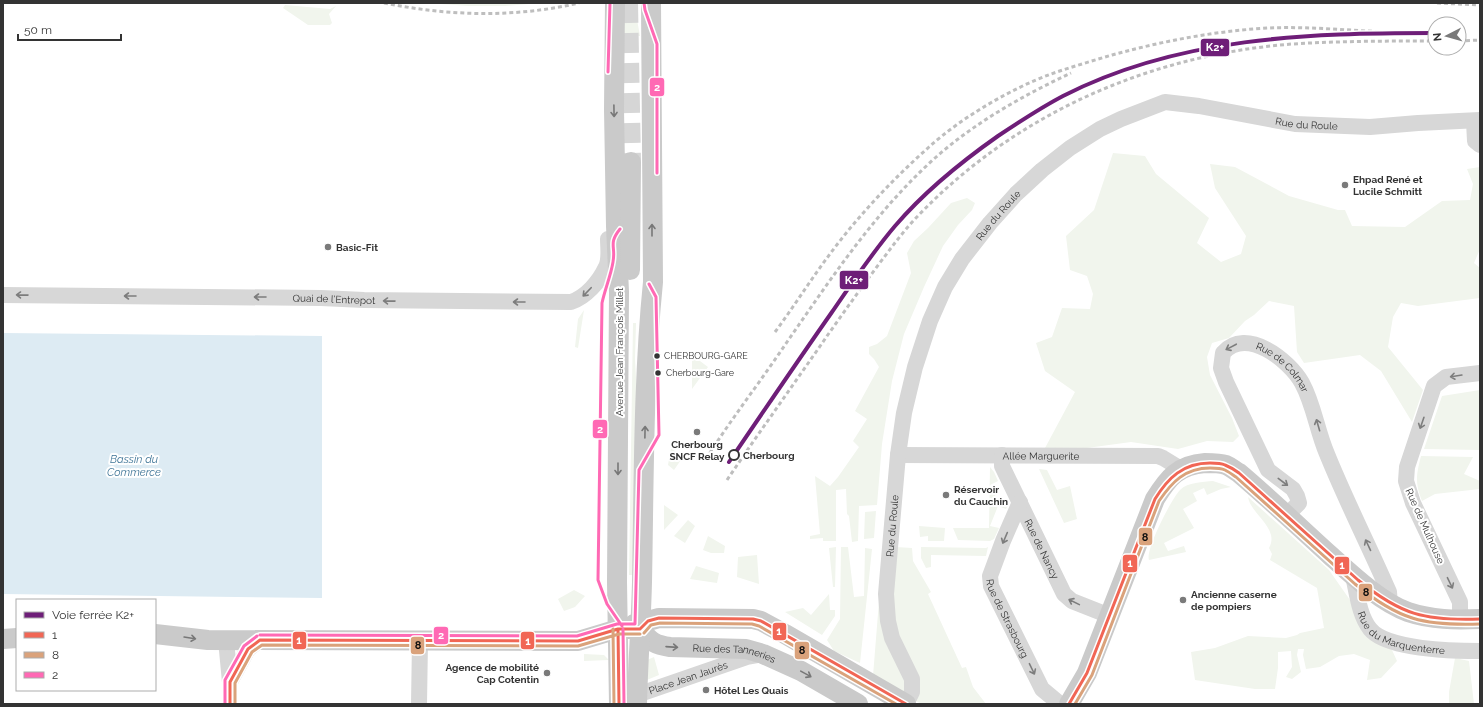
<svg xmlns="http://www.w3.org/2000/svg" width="1483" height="707" font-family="Raleway,sans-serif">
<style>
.green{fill:#f1f5ed}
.water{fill:#ddebf3}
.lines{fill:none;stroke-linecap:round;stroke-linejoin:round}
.major-tunnel{stroke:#d6d6d6;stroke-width:20;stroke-dasharray:20 10;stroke-linecap:butt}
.minor{stroke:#d7d7d7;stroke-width:16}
.major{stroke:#cacaca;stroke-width:20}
.rail{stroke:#bebebe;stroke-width:3;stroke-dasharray:4 3;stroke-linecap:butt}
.bus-1-casing{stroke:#fff;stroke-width:6}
.bus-2-casing{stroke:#fff;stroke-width:6}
.bus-3-casing{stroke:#fff;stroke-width:6}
.bus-1{stroke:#f16655;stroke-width:3}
.bus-2{stroke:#daa27b;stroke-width:3}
.bus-3{stroke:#ff69b4;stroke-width:3}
.rail-1-casing{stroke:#fff;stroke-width:7}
.rail-1{stroke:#6e1e78;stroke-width:4}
.oneway{stroke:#777}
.oneway2{stroke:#7d7d7d}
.poi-dot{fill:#7a7a7a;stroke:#fff;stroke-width:1.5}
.bus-dot{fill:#333;stroke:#fff;stroke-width:1.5}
.stop-dot{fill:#fff;stroke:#333;stroke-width:2}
.labels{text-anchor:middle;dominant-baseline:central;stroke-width:4;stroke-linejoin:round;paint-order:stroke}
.bus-label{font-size:9px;fill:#333;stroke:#fff;text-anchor:start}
.street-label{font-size:10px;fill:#333;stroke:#fff}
.poi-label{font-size:10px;font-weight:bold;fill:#333;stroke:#fff;text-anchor:start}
.stop-label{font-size:10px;font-weight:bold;fill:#333;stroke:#fff;text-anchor:start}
.water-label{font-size:11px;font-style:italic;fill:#3f7597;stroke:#fff}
.line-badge{stroke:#fff;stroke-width:1.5}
.badge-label{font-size:11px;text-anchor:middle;font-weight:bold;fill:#fff}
.pale-badge-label{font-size:11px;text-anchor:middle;font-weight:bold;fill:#111}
</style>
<rect width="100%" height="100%" fill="#fff"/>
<path class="green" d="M426,3H541L505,6H469Z
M622,3H634L640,36H623Z
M285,5L330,9L336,6L329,14L332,23L330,25H308L283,8Z
M1113,153L1145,156L1156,174L1209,218L1197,243L1221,262L1241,254L1246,236L1215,188L1210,164L1235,167L1289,196L1338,210H1345L1352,226L1405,227L1442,201L1470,200L1473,184L1467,169L1480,167V249L1474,263L1480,268V298L1418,306L1401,303L1393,317L1388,347L1423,390L1412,422L1381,371L1360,355L1304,363L1297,352L1294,306L1269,301L1254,315L1245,321L1229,338L1212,343L1207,357L1210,375L1232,418L1239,436L1233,442L1207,441L1178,449L1131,442L1072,450L1045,448L1075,392L1045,371L1036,343L1052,337L1062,308L1090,309L1093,294L1087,276L1070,270L1066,236L1094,210Z
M967,198L975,203L972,210L958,225L943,246L924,287L904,334L892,381L882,444L877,505L859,506L858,541L852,542L849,516L847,514L846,489L836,490V541H823V538L810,539V536L820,534L815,476L830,486L838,477L859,447L853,441L867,419L855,411L879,367L874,359L869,354V347L877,344L887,336L911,273L907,253L914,241L928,228L951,203Z
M584,310L578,348L575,347L578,319Z
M633,323H636L635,359L637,398L635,575H629Z
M692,355L708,367L692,389Z
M1480,390V450L1424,449L1442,396Z
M671,448L683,457L674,470L668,465Z
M1421,456L1473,457L1464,474L1480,481V489L1435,494L1422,501C1415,482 1416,476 1421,456Z
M990,467L994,472L998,481L990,485L999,503L1007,499C1008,503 1008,505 1006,509L998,506L990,526L999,528L994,539L990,541L958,540L953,528H989Z
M1039,469L1047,470L1057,490L1070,486L1077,519L1064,523Z
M1213,481L1231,487L1221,489L1207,495L1204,488L1193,493L1197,501L1183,509L1194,528L1164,543L1168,551L1184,546L1186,552L1149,560C1145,550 1172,498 1180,490C1188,482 1203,482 1213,481Z
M1248,497L1329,570L1357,610L1370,637L1392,650L1397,661L1381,678L1367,680L1370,660L1354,654L1339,656L1320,667L1306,669L1303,655L1304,649H1298L1297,655L1301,672L1292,679L1286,677L1292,667L1291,651L1278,652V668L1275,689H1255L1195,680L1191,652L1215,648L1248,636L1286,638L1297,635L1300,633L1324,628L1317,588L1270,560L1272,554L1269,548C1280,528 1251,515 1248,497Z
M664,505L678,515L664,530Z
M876,511L874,538L864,539L865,512Z
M688,520L695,526L685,543L674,536Z
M919,526L945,528L944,541H928V536L920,537Z
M708,536L725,546L724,553H711L703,550Z
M836,547L835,587H833L829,548Z
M841,547H848L854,597L864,596L865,548L872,549L860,663L834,651L827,640L840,619Z
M896,547L912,548L913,561L931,592L928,594L962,668L966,667L973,687L986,704H922L894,691L873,676L879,601Z
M921,547L986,548L988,547L986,556L931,555V567L926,568L921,558Z
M757,555L759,584L737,577L738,557Z
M696,566L719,573L717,583L690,579Z
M574,590L585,596L575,607L564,611L558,599Z
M829,594L830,610H835V616L822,635L785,612L803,608L811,615Z
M584,654L604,655L609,660L584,661Z
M654,657L659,675L642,682L647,660Z
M1455,658L1469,661L1474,704H1449V692Z"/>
<path class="water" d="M3,333L322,336V598L3,594Z"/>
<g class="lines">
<path class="major-tunnel" d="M628,3L631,162"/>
<g class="minor">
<path d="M1474,121L1475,141L1480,145"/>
<path id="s1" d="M3,295L321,298L364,300L571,302C586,297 599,282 606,267C610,259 608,248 608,239"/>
<path id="s2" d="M898,455L1158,456L1163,458L1181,469"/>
<path id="s3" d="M1002,455V466L1064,594L1072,601L1110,616"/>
<path id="s4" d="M1020,502L1003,541L990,576L991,586L1042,689L1060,704"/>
<path id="s5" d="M1289,519L1293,509L1299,503L1297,496L1293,489L1268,470L1226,382L1221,368L1223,353C1246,326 1289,360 1302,383C1314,405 1317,431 1327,454C1346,501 1369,546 1389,592L1390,604"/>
<path id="s6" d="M1353,576C1357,593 1359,615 1370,629C1387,650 1454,651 1480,651"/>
<path d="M1463,620L1460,610V602L1413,503L1406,481L1407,467L1434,386L1446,377L1480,373"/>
<path d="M226,640L230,682V704"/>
<path d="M230,682L248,649L260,640"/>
<path id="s7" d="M637,695L747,657L763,654"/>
<path d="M419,704L420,641"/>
<path id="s8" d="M906,704L912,692V679L892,638L888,621L886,594L898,455L904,413L915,367L930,321L945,287L962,259L990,223L1016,194L1042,170L1070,148L1100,129L1121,119L1165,102L1199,106L1295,124L1370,127L1418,123L1480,120"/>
</g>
<g class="major">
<path d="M615,3L614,109L616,226L619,292L617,582L619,704"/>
<path d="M630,270L631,162"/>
<path id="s9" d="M634,624C649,637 648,644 670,647L746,649L763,654L801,671L858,704"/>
<path d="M640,629L648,621L659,618L753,619L761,621L785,634L906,704"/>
<path d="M155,634L208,640L578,641L618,629H630"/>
<path d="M3,639L17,638"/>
<path d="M637,704C638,663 641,623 642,582C644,482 643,381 653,282L651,3"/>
<path d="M1069,704L1087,673L1155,499C1168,478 1178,465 1205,463C1212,463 1220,463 1226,465C1231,467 1235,471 1239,473C1271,500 1301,529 1332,557C1353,576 1382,603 1408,612C1432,620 1455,620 1480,619"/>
</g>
<path class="rail" d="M384,3C449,16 514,18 579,3
M1437,3L1480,5
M1459,41L1480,40
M775,332C793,308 809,282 827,258C856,218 892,180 929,147C961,118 1010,89 1051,74C1071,67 1092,61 1112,55C1163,41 1215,31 1268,28C1315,26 1363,32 1411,33
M706,459C731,419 761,381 787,342C832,277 876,211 935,158C974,123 1024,95 1071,73
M727,480C760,431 794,384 827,336C844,312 861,288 879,264C891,248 902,233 915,219C1014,114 1149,55 1292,44C1340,41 1387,41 1435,41"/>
<defs>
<path id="bus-1" d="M618,629L619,704
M640,629L648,621L659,618L753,619L761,621L906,704
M230,704V682L248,649L260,640L578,641L618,629H640
M1069,704L1087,673L1155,499C1168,478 1183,463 1210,463C1215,463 1221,463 1225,465C1230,467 1235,470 1239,473L1358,580C1401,615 1425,621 1480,619"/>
<path id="bus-2" d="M613,629L614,704
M644,633L651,625L660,623L752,624L759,626L896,704
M235,704V683L252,652L262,645L578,646L619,634H640
M1075,704L1092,675L1159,501C1172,482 1185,468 1210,468C1215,468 1221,468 1225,470C1229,472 1233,475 1236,477L1355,584C1399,620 1424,626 1480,624"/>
<path id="bus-3" d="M644,3L645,10L657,44V173
M608,72L610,3
M620,229C608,244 616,246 613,262C611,275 605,289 602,303L598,580L607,604L622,626
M623,629L624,704
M260,635L577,636L617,624H635L639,470L659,435L656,297L649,284
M225,704V680L244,646L257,636"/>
</defs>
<use href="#bus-1" class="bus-1-casing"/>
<use href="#bus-2" class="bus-2-casing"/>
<use href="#bus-3" class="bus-3-casing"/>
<use href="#bus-1" class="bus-1"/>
<use href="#bus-2" class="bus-2"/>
<use href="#bus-3" class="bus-3"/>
<defs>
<path id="rail-1" d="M729,462C763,412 797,362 832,312C852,283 872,253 895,226C925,191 961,162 998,136C1019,122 1040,108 1063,96C1178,37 1308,33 1435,33"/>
</defs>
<use href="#rail-1" class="rail-1-casing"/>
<use href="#rail-1" class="rail-1"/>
</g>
<defs><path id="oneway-shaft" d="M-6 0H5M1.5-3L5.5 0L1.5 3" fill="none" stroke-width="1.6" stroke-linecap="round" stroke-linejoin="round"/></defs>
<g class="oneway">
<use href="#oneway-shaft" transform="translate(614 111) rotate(89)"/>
<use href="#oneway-shaft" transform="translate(652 230) rotate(-90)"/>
<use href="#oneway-shaft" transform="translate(645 432) rotate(-89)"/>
<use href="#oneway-shaft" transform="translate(618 469) rotate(90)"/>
<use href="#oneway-shaft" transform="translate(190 638) rotate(9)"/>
<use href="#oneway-shaft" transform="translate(672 647) rotate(4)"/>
<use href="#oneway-shaft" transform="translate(806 674) rotate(29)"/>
</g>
<g class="oneway2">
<use href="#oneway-shaft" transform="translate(587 292) rotate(134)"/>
<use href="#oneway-shaft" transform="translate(22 295) rotate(-179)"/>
<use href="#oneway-shaft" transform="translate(130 296) rotate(-180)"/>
<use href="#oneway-shaft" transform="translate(260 297) rotate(-180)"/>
<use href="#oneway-shaft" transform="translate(389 301) rotate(-179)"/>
<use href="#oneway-shaft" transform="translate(519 302) rotate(-180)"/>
<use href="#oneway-shaft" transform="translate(1231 347) rotate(152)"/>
<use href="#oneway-shaft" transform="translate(1456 376) rotate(171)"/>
<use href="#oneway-shaft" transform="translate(1422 423) rotate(109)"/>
<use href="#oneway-shaft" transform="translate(1318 425) rotate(-106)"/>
<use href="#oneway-shaft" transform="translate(1283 482) rotate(37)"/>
<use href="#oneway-shaft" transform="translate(1005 538) rotate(113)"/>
<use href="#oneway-shaft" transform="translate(1368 545) rotate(-115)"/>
<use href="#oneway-shaft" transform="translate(1450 583) rotate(64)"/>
<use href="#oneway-shaft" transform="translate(1074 602) rotate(-154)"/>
<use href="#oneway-shaft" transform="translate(1032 669) rotate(64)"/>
</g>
<g class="poi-dot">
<circle cx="1345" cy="185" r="4"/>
<circle cx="328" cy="247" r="4"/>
<circle cx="697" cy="432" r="4"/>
<circle cx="946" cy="495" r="4"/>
<circle cx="1183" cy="600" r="4"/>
<circle cx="547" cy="673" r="4"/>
<circle cx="706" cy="690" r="4"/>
</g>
<g class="bus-dot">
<circle cx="657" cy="356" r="3.5"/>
<circle cx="658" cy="373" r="3.5"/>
</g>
<circle class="stop-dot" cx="734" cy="455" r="5"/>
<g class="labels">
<g class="bus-label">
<text x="664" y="356">CHERBOURG-GARE</text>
<text x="666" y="373">Cherbourg-Gare</text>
</g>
<g class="street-label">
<text stroke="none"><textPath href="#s8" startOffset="869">Rue du Roule</textPath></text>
<text stroke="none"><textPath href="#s8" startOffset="521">Rue du Roule</textPath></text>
<text stroke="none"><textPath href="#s1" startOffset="331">Quai de l'Entrepot</textPath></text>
<text transform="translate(619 352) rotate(-90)">Avenue Jean François Millet</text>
<text stroke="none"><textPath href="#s5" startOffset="265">Rue de Colmar</textPath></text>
<text stroke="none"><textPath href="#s2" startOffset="143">Allée Marguerite</textPath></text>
<text stroke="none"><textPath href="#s8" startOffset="185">Rue du Roule</textPath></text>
<text transform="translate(1425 526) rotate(66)">Rue de Mulhouse</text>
<text stroke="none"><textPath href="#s3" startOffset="103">Rue de Nancy</textPath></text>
<text stroke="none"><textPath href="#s4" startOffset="126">Rue de Strasbourg</textPath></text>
<text stroke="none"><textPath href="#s6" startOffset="86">Rue du Marquenterre</textPath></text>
<text stroke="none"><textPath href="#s9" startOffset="109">Rue des Tanneries</textPath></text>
<text stroke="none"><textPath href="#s7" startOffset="54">Place Jean Jaurès</textPath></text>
</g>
<g class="poi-label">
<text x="1353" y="179">Ehpad René et<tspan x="1353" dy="12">Lucile Schmitt</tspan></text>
<text x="336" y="247">Basic-Fit</text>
<text x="697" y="444" text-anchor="middle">Cherbourg<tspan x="697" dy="12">SNCF Relay</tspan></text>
<text x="954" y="489">Réservoir<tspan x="954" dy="12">du Cauchin</tspan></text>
<text x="1191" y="594">Ancienne caserne<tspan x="1191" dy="12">de pompiers</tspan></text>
<text x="539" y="667" text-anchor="end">Agence de mobilité<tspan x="539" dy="12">Cap Cotentin</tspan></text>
<text x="714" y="690">Hôtel Les Quais</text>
</g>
<g class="stop-label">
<text x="743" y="455">Cherbourg</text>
</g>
<g class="water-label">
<text x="134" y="459">Bassin du<tspan x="134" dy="13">Commerce</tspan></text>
</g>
</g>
<g class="line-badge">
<rect x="1200" y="38" width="30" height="19" rx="4" fill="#6e1e78"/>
<rect x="649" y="77" width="16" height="20" rx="4" fill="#ff69b4"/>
<rect x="839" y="270" width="30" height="20" rx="4" fill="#6e1e78"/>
<rect x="592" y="419" width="16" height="20" rx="4" fill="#ff69b4"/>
<rect x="1138" y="527" width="15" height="19" rx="4" fill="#daa27b"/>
<rect x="1122" y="554" width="16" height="19" rx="4" fill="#f16655"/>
<rect x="1334" y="556" width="16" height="19" rx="4" fill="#f16655"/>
<rect x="1358" y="583" width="15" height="19" rx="4" fill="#daa27b"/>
<rect x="772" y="622" width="15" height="19" rx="4" fill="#f16655"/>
<rect x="433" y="626" width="16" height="19" rx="4" fill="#ff69b4"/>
<rect x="292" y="631" width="15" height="19" rx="4" fill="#f16655"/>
<rect x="520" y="631" width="15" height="19" rx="4" fill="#f16655"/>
<rect x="410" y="636" width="15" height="19" rx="4" fill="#daa27b"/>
<rect x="794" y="641" width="16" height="19" rx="4" fill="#daa27b"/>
</g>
<g class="badge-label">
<text x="1215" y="51">K2+</text>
<text x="657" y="91">2</text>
<text x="854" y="284">K2+</text>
<text x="600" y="433">2</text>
<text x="1130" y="567">1</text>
<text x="1342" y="569">1</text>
<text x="779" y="635">1</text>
<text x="441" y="639">2</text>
<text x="299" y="644">1</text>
<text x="528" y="645">1</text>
</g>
<g class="pale-badge-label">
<text x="1145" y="541">8</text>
<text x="1366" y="596">8</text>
<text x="418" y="649">8</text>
<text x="802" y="654">8</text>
</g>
<rect width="1483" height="707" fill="none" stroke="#333333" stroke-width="8"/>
<rect x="16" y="599" width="140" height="92" fill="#ffffff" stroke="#adadad"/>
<rect x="24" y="612" width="20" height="6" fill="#6e1e78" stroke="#adadad"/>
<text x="52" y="619" font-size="12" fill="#333333">Voie ferrée K2+</text>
<rect x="24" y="632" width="20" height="6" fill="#f16655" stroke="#adadad"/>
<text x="52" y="639" font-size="12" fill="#333333">1</text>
<rect x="24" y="652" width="20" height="6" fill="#daa27b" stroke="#adadad"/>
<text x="52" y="659" font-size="12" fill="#333333">8</text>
<rect x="24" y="672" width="20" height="6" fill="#ff69b4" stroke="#adadad"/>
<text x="52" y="679" font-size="12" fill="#333333">2</text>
<g transform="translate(1447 36) rotate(264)"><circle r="19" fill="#ffffff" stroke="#adadad"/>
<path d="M0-3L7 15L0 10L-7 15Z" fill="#7a7a7a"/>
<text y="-6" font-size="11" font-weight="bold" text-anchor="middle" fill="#333333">N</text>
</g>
<path d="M18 34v6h103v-6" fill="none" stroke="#333333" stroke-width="2"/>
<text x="24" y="34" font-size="12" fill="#333333" stroke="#ffffff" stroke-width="3" paint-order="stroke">50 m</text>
</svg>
